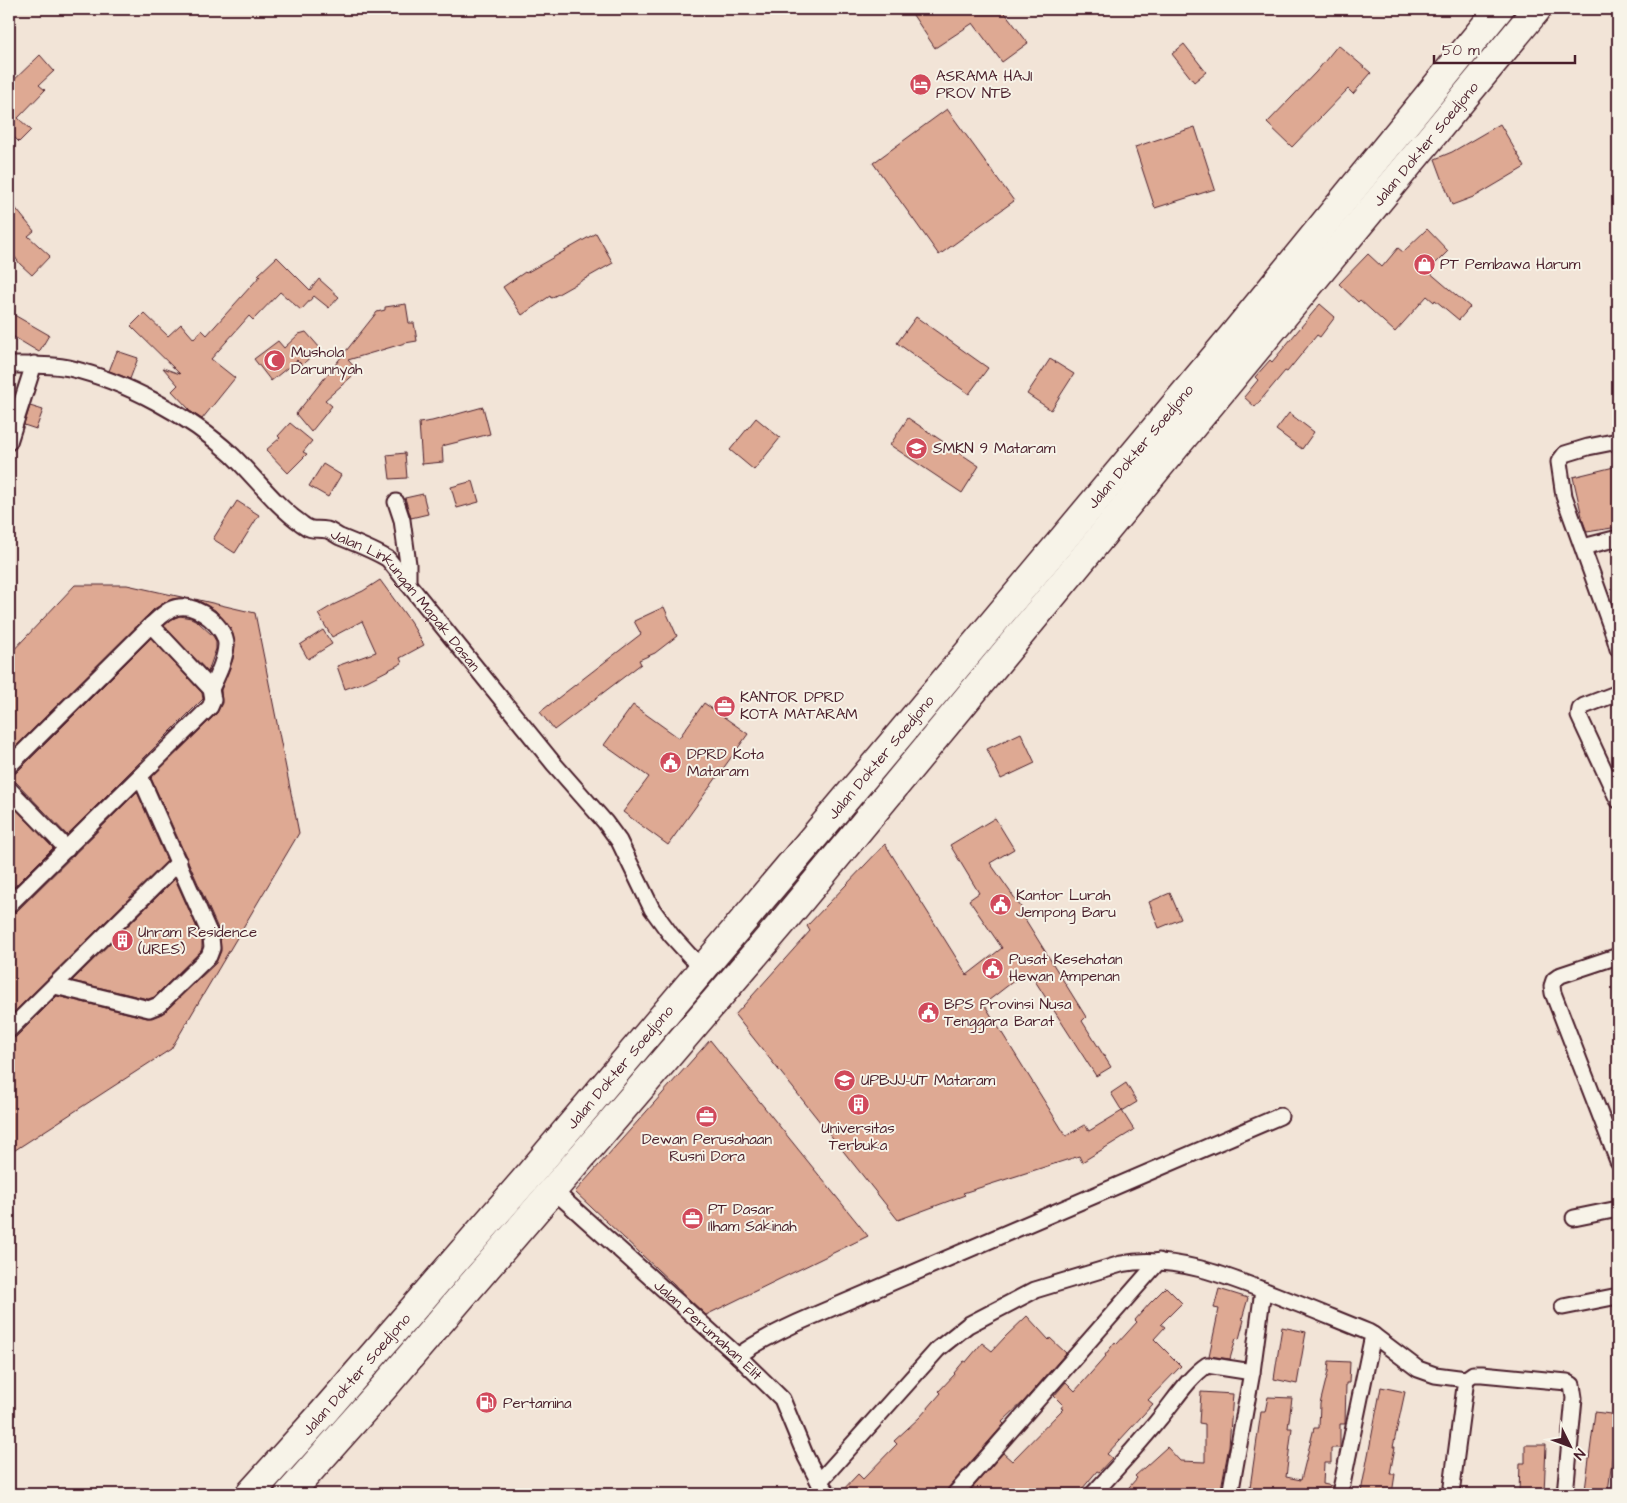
<svg xmlns="http://www.w3.org/2000/svg" width="1627" height="1503" font-family="'Architects Daughter',sans-serif">
<style>
.building{fill:#dea993;stroke:#4a1f2b}
.lines{fill:none;stroke-linecap:round;stroke-linejoin:round}
.street-casing{stroke:#4a1f2b;stroke-width:19}
.highway-casing{stroke:#4a1f2b;stroke-width:31}
.street{stroke:#f7f3e8;stroke-width:15}
.highway{stroke:#f7f3e8;stroke-width:28}
.labels{text-anchor:middle;dominant-baseline:central;stroke-width:4;stroke-linejoin:round;paint-order:stroke}
.poi-label{font-size:15px;fill:#4a1f2b;stroke:#f7f3e8;text-anchor:start}
.street-label{font-size:15px;fill:#4a1f2b;stroke:#f7f3e8}
</style>
<rect width="100%" height="100%" fill="#f2e4d7"/>
<filter id="ink" filterUnits="userSpaceOnUse"><feTurbulence type="fractalNoise" baseFrequency=".02" numOctaves="2"/><feDisplacementMap in="SourceGraphic" scale="10" xChannelSelector="R" yChannelSelector="G"/><feConvolveMatrix kernelMatrix="1 2 1 2 8 2 1 2 1" color-interpolation-filters="sRGB"/></filter>
<g filter="url(#ink)">
<path class="building" d="M909,9H1002L1028,43L1002,62L973,23L935,48Z
M1184,44L1206,72L1194,82L1172,54Z
M1338,45L1371,73L1353,94L1348,89L1292,147L1267,123L1316,72Z
M40,55L54,71L39,85L45,90L18,118L31,130L19,142L9,132V85Z
M947,109L1014,201L939,255L873,163Z
M1500,124L1525,167L1476,196L1452,205L1435,159L1452,152Z
M1195,127L1215,189L1155,208L1135,147Z
M9,200L34,231L28,236L50,256L32,275L20,264L9,249Z
M1427,229L1448,251L1428,271L1470,307L1459,320L1435,300L1434,302L1427,296L1395,332L1360,300L1358,302L1339,284L1368,254L1382,267L1398,248L1403,252Z
M596,233L613,263L551,298L550,296L522,315L503,287L525,272L526,273Z
M277,257L310,290L319,279L339,297L329,308L314,296L301,310L280,292L253,320L249,316L211,359L235,378L202,419L188,410L189,409L172,391L178,385L163,368L180,374L131,326L144,313L168,336L181,324L194,339L202,330L207,335L260,276L258,275Z
M406,304L409,323H414L417,341L405,343L348,360L358,371L325,400L332,406L311,432L296,414L377,312L385,310V307Z
M1320,304L1335,317L1320,337L1317,335L1287,372L1285,371L1255,407L1244,397L1258,380L1255,377L1270,360L1272,362Z
M9,312L49,335L39,352L9,334Z
M916,317L988,368L969,394L897,343Z
M306,332L320,348L302,365L297,360L271,381L254,359L278,341L284,348L299,334Z
M117,351L138,358L130,379L109,371Z
M1050,359L1074,374L1051,410L1027,394Z
M30,406L43,410L36,429L24,425Z
M483,407L490,434L442,446L443,462L422,464L419,423L432,421Z
M1289,413L1314,432L1302,449L1276,430Z
M756,418L780,438L754,470L730,450Z
M908,418L979,466L962,493L890,445Z
M290,423L312,441L303,452L307,454L288,473L266,450L280,438L278,436Z
M405,453L407,478L390,479L387,455Z
M323,464L341,475L328,497L309,486Z
M1618,466V527L1587,532L1583,521L1573,477Z
M473,481L479,502L457,508L451,487Z
M423,494L428,514L411,518L405,498Z
M237,501L259,515L235,553L213,539Z
M380,580L410,621L424,645L400,658L402,663L367,681L345,689L337,666L376,652L362,621L332,637L318,614L333,605L363,591Z
M75,585H127L186,598L172,599L154,609L9,753V655Z
M195,599L255,613L299,833L171,1049L9,1154V1039L16,1037L57,996L147,1018H152L162,1014L216,963L221,951L220,933L151,778L217,713L222,703L221,690L233,659L235,644L233,634L229,626L215,610Z
M664,607L677,636L655,653L639,660L641,664L554,730L540,712L641,634L634,621Z
M180,616L191,618L197,621L213,636L216,641V649L208,672L164,626L172,619Z
M323,630L332,644L308,659L300,645Z
M151,638L202,693L203,699L67,835L16,782L9,780V775L16,773Z
M704,703L748,734L668,845L623,812L649,777L604,745L633,705L679,738Z
M1021,733L1035,763L1001,779L987,749Z
M137,792L167,861L9,1017V914L16,912Z
M9,802L53,848L9,892Z
M995,818L1014,849L990,863L1028,917L1025,919L1086,1017L1082,1021L1111,1067L1096,1076L1028,970L984,1004L1066,1136L1085,1125L1089,1131L1122,1111L1134,1130L1082,1162L1079,1156L963,1193L965,1195L898,1220L735,1015L810,931L807,926L885,844L967,975L1002,948L969,900L979,893L950,845Z
M175,879L202,939V947L201,951L154,997L148,999L72,981Z
M1170,893L1181,919L1159,928L1149,902Z
M710,1040L868,1236L706,1315L575,1192Z
M1126,1083L1137,1102L1122,1111L1111,1093Z
M1166,1287L1182,1303L1161,1324L1165,1327L1154,1339L1181,1366L1148,1400L1153,1404L1107,1454L1112,1458L1099,1472L1097,1471L1078,1494H967L1003,1453L1012,1461L1063,1409L1061,1408L1063,1405L1054,1396L1066,1382L1075,1391L1106,1356L1105,1355L1115,1342L1117,1344L1137,1322L1135,1320L1150,1303Z
M1219,1289L1248,1298L1242,1319L1244,1320L1239,1339L1236,1338L1230,1359L1209,1356L1219,1309L1214,1308Z
M1027,1316L1049,1340L1050,1338L1066,1353L1024,1401L1002,1422L1004,1424L948,1488L946,1494H839L858,1474L863,1479L897,1444L894,1441L920,1417L941,1393L939,1391L955,1374L954,1373L964,1361L966,1362L982,1343L992,1351L1005,1337Z
M1282,1327L1306,1332L1297,1384L1274,1379Z
M1329,1361L1350,1362L1349,1383H1346L1345,1424H1340V1448H1331V1463H1324L1323,1484L1332,1486L1331,1494H1249L1261,1412H1265L1268,1397L1292,1398L1288,1428H1292L1286,1477L1301,1480L1314,1428H1319L1320,1404L1328,1372Z
M1381,1387L1405,1392L1393,1447H1395L1390,1474H1395L1392,1494L1361,1492Z
M1201,1392L1233,1394L1229,1446L1220,1494H1123L1137,1478L1135,1476L1167,1447L1180,1461L1205,1462V1424L1199,1423Z
M1595,1412L1618,1415V1432L1616,1452H1613L1608,1492L1585,1490Z
M1525,1445H1546L1544,1494H1519L1520,1463H1525Z"/>
<g class="lines">
<defs>
<g id="street">
<path id="s1" d="M9,365C29,365 50,364 69,368C125,381 190,416 232,455C255,477 275,505 302,524C312,532 316,528 327,530C331,531 336,535 340,537C357,544 373,550 388,559L554,764L605,822L619,841L652,909L671,935L690,956L704,968"/>
<path d="M1618,441L1588,447L1565,454L1559,462L1564,496L1614,635L1618,633"/>
<path d="M9,442L34,364"/>
<path d="M396,502L402,520L408,564V584"/>
<path d="M1583,547L1618,538"/>
<path d="M151,625C159,618 168,608 179,607C198,604 226,627 226,645C225,661 217,676 211,689"/>
<path d="M1614,635L1618,649"/>
<path d="M1618,693L1584,706L1580,709L1579,716L1618,800"/>
<path d="M9,766L151,625L211,689L213,700L210,707L9,905"/>
<path d="M9,789L67,849"/>
<path d="M1618,956L1561,975L1554,980L1552,986L1553,993L1618,1161"/>
<path d="M55,986L149,1009L159,1005L209,956L212,948L211,937L140,776"/>
<path d="M9,1030L179,862"/>
<path id="s2" d="M553,1190L738,1356L782,1399L806,1457L819,1482L829,1494"/>
<path d="M1574,1218L1618,1209"/>
<path d="M1563,1307L1618,1296"/>
<path d="M1373,1335L1418,1369L1435,1375L1466,1379"/>
<path d="M738,1356C761,1339 787,1327 813,1316L1280,1116"/>
<path d="M819,1482L938,1349L968,1325L1035,1290L1121,1264C1174,1253 1235,1279 1283,1298C1312,1309 1340,1321 1368,1332L1373,1335L1340,1494"/>
<path d="M955,1494L1159,1261"/>
<path d="M1093,1494C1116,1469 1139,1444 1160,1418C1175,1400 1188,1378 1207,1365L1252,1372"/>
<path d="M1229,1494L1231,1489L1252,1372L1263,1290"/>
<path d="M1451,1494L1466,1379L1473,1374H1482L1567,1382L1572,1385L1574,1398L1565,1494"/>
</g>
<g id="highway">
<path id="s3" d="M250,1494L323,1413L530,1174L866,775L1236,332L1499,9"/>
<path id="s4" d="M289,1494L385,1386L781,924L1537,9"/>
</g>
</defs>
<use href="#street" class="street-casing"/>
<use href="#highway" class="highway-casing"/>
<use href="#street" class="street"/>
<use href="#highway" class="highway"/>
</g>
</g>
<defs>
<symbol id="hotel-disc" viewBox="-11 -11 22 22"><circle r="9.5" fill="#d1495b" stroke="#f7f3e8"/><path d="M-6-4.5h1.5V1H6V5H4.5V3h-9V5H-6ZM-4 0a1.8 1.8 0 1 1 3.6 0ZM.5 0V-2.5h3Q6-2.5 6 0Z" fill="#fff"/></symbol>
<symbol id="shop-disc" viewBox="-11 -11 22 22"><circle r="9.5" fill="#d1495b" stroke="#f7f3e8"/><path d="M-5-2.5h2.3a2.7 3.5 0 0 1 5.4 0H5L5.5 6h-11ZM-1.5-2.5h3a1.5 2.3 0 0 0-3 0Z" fill="#fff"/></symbol>
<symbol id="mosque-disc" viewBox="-11 -11 22 22"><circle r="9.5" fill="#d1495b" stroke="#f7f3e8"/><path d="M3.5-4.9A6 6 0 1 0 3.5 4.9A5 5 0 1 1 3.5-4.9Z" fill="#fff"/></symbol>
<symbol id="school-disc" viewBox="-11 -11 22 22"><circle r="9.5" fill="#d1495b" stroke="#f7f3e8"/><path d="M0-5L7-2L0 1L-7-2ZM-4 1L0 2.5L4 1V4Q0 6-4 4Z" fill="#fff"/></symbol>
<symbol id="office-disc" viewBox="-11 -11 22 22"><circle r="9.5" fill="#d1495b" stroke="#f7f3e8"/><path d="M-6-3h4V-5.5h4V-3h4V5H-6ZM-1-4.5V-3h2v-1.5ZM-6 0V1H6V0Z" fill="#fff"/></symbol>
<symbol id="civic-disc" viewBox="-11 -11 22 22"><circle r="9.5" fill="#d1495b" stroke="#f7f3e8"/><path d="M-.6-6.5H3V-4.5H.6V-3L4-1V1h2V6H-6V1h2V-1L-.6-3ZM-1.2 2.5V6h2.4V2.5Z" fill="#fff"/></symbol>
<symbol id="building-disc" viewBox="-11 -11 22 22"><circle r="9.5" fill="#d1495b" stroke="#f7f3e8"/><path d="M-4-6H4V6H1V3H-1V6H-4ZM-2.5-4.3h1.7v1.8h-1.7ZM.8-4.3h1.7v1.8H.8ZM-2.5-1h1.7V.8h-1.7ZM.8-1h1.7V.8H.8Z" fill="#fff"/></symbol>
<symbol id="university-disc" viewBox="-11 -11 22 22"><circle r="9.5" fill="#d1495b" stroke="#f7f3e8"/><path d="M0-5L7-2L0 1L-7-2ZM-4 1L0 2.5L4 1V4Q0 6-4 4Z" fill="#fff"/></symbol>
<symbol id="fuel-disc" viewBox="-11 -11 22 22"><circle r="9.5" fill="#d1495b" stroke="#f7f3e8"/><path d="M-5.5-6h7V0h2V4h1.3V-2.5L3-4.5l.8-.8L6-3V5H2.5V1h-1V6h-7ZM-4.2-4.7v3.2H.2V-4.7Z" fill="#fff"/></symbol>
</defs>
<g fill-rule="evenodd">
<use href="#hotel-disc" x="908" y="72" width="25" height="25"/>
<use href="#shop-disc" x="1412" y="252" width="25" height="25"/>
<use href="#mosque-disc" x="262" y="348" width="25" height="25"/>
<use href="#school-disc" x="904" y="436" width="25" height="25"/>
<use href="#office-disc" x="712" y="694" width="25" height="25"/>
<use href="#civic-disc" x="658" y="750" width="25" height="25"/>
<use href="#civic-disc" x="988" y="892" width="25" height="25"/>
<use href="#building-disc" x="110" y="928" width="25" height="25"/>
<use href="#civic-disc" x="980" y="956" width="25" height="25"/>
<use href="#civic-disc" x="916" y="1000" width="25" height="25"/>
<use href="#university-disc" x="832" y="1068" width="25" height="25"/>
<use href="#building-disc" x="846" y="1092" width="25" height="25"/>
<use href="#office-disc" x="694" y="1104" width="25" height="25"/>
<use href="#office-disc" x="680" y="1206" width="25" height="25"/>
<use href="#fuel-disc" x="474" y="1390" width="25" height="25"/>
</g>
<g class="labels">
<g class="poi-label">
<text x="936" y="76">ASRAMA HAJI<tspan x="936" dy="17">PROV NTB</tspan></text>
<text x="1440" y="264">PT Pembawa Harum</text>
<text x="291" y="352">Mushola<tspan x="291" dy="17">Darunnyah</tspan></text>
<text x="933" y="448">SMKN 9 Mataram</text>
<text x="740" y="697">KANTOR DPRD<tspan x="740" dy="17">KOTA MATARAM</tspan></text>
<text x="687" y="754">DPRD Kota<tspan x="687" dy="17">Mataram</tspan></text>
<text x="1016" y="895">Kantor Lurah<tspan x="1016" dy="17">Jempong Baru</tspan></text>
<text x="138" y="932">Unram Residence<tspan x="138" dy="17">(URES)</tspan></text>
<text x="1009" y="959">Pusat Kesehatan<tspan x="1009" dy="17">Hewan Ampenan</tspan></text>
<text x="944" y="1004">BPS Provinsi Nusa<tspan x="944" dy="17">Tenggara Barat</tspan></text>
<text x="861" y="1080">UPBJJ-UT Mataram</text>
<text x="858" y="1128" text-anchor="middle">Universitas<tspan x="858" dy="17">Terbuka</tspan></text>
<text x="707" y="1139" text-anchor="middle">Dewan Perusahaan<tspan x="707" dy="17">Rusni Dora</tspan></text>
<text x="708" y="1209">PT Dasar<tspan x="708" dy="17">Ilham Sakinah</tspan></text>
<text x="503" y="1403">Pertamina</text>
</g>
<g class="street-label">
<text stroke="none"><textPath href="#s4" startOffset="1765">Jalan Dokter Soedjono</textPath></text>
<text stroke="none"><textPath href="#s3" startOffset="1375">Jalan Dokter Soedjono</textPath></text>
<text stroke="none"><textPath href="#s1" startOffset="479">Jalan Linkungan Mapak Dasan</textPath></text>
<text stroke="none"><textPath href="#s3" startOffset="970">Jalan Dokter Soedjono</textPath></text>
<text stroke="none"><textPath href="#s3" startOffset="565">Jalan Dokter Soedjono</textPath></text>
<text stroke="none"><textPath href="#s2" startOffset="209">Jalan Perumahan Elit</textPath></text>
<text stroke="none"><textPath href="#s3" startOffset="160">Jalan Dokter Soedjono</textPath></text>
</g>
</g>
<rect width="1627" height="1503" fill="none" stroke="#f7f3e8" stroke-width="30"/>
<rect x="15" y="15" width="1597" height="1473" fill="none" stroke="#4a1f2b" stroke-width="2" filter="url(#ink)"/>
<g transform="translate(1570 1446) rotate(132)" stroke="#f7f3e8" stroke-width="4" paint-order="stroke">
<path d="M0-4L9 19L0 12L-9 19Z" fill="#4a1f2b"/>
<text y="-8" font-size="14" font-weight="bold" text-anchor="middle" fill="#4a1f2b">N</text>
</g>
<path d="M1434 55v8h141v-8" fill="none" stroke="#4a1f2b" stroke-width="2.5"/>
<text x="1442" y="55" font-size="15" fill="#4a1f2b" stroke="#f7f3e8" stroke-width="4" paint-order="stroke">50 m</text>
</svg>
